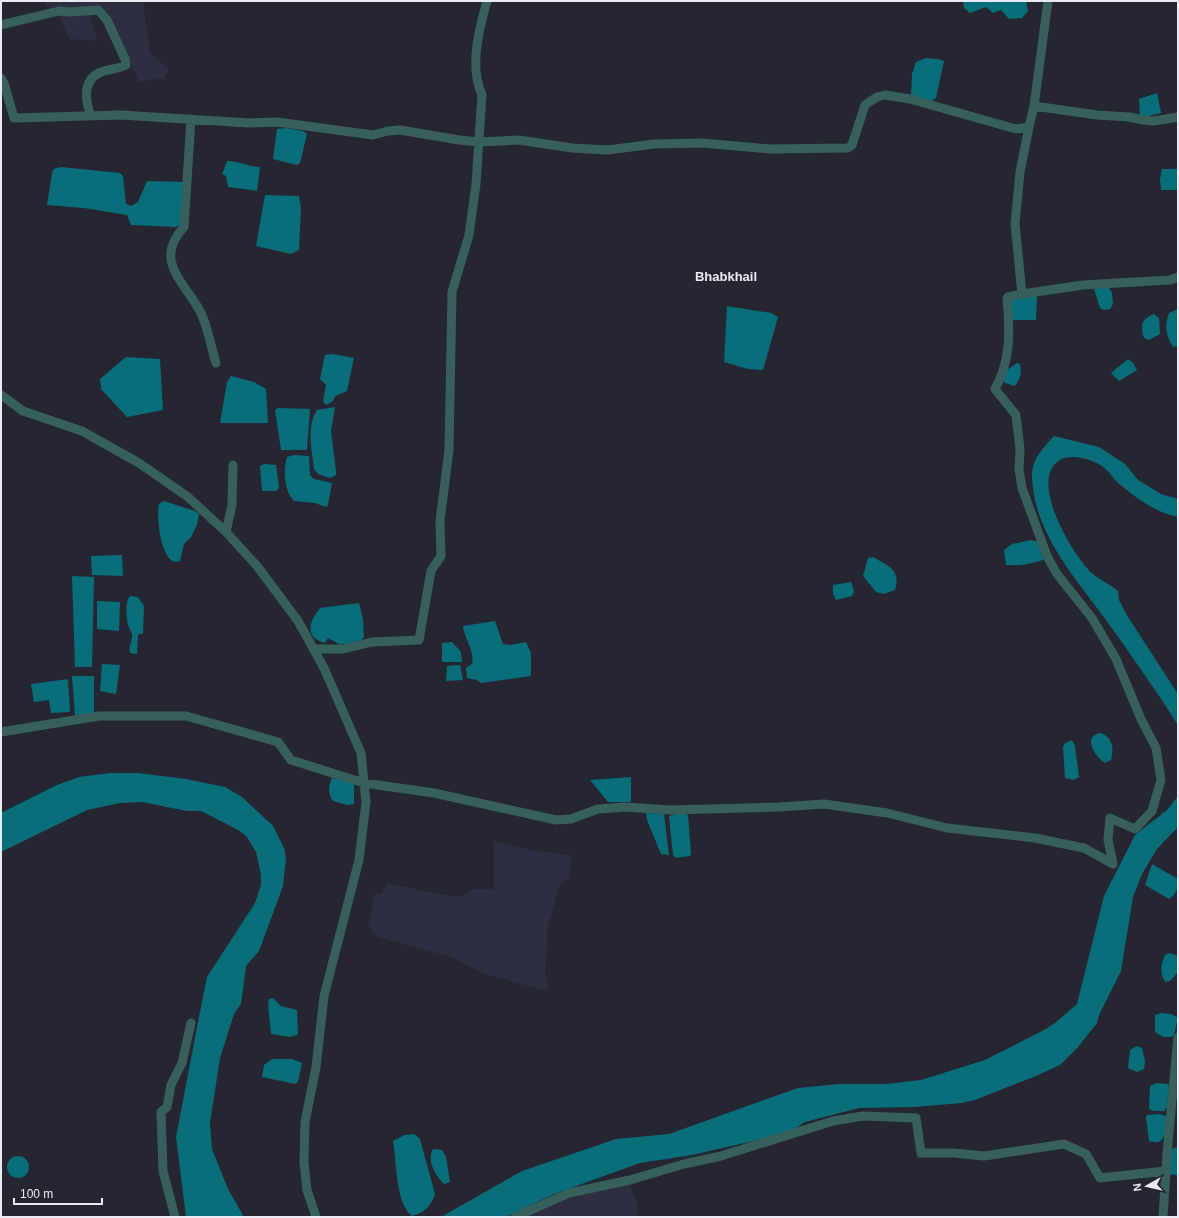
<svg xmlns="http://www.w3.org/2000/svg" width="1179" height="1218" font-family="Helvetica,sans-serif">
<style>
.built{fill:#2d2f40}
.water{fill:#086e79}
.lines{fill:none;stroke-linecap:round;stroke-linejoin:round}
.minor{stroke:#38605b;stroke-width:9}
.labels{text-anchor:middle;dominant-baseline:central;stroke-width:4;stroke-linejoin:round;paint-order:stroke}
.quarter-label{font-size:13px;font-weight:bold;fill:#eaebf2;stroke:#252631}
</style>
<rect width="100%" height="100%" fill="#252631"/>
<path class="built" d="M44,1H143L150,53L169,69L164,78L139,82L115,27L103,11L90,16L98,41L69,39L59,16L46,6Z
M494,841L537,851L571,855L569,878L560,885L548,925L545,975L549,987L544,990L482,973L452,957L377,937L368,925L375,893L381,894L388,884L458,897L467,894L473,889H494Z
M618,1184L630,1185L637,1204L638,1217H519L573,1196Z"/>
<path class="water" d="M963,1H1026L1028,11L1022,18L1009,19L1001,10L993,13L986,7L970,13L964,8Z
M926,58L938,59L944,61L936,98L932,101L911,95L912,74L916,62Z
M1157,93L1161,113L1144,117L1140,116L1139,99Z
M286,128L303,131L307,134L300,163L297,165L273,159L277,129Z
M227,161C240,161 248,167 260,167L257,191L228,187L226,176L222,174Z
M61,167L120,173L123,176L126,204L131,206L138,202L147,181L184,182L181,225L176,227L131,225L127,215L84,208L47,205L52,173L54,169Z
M1162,169H1178V190H1161L1160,179Z
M265,195L299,196L301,208L299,250L291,254L256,246Z
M1107,285L1112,293L1113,304L1110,309L1104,310L1100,308L1094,289Z
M1037,295L1036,320H1011L1009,298Z
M727,306L771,313L778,317L763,370L748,369L724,362Z
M1178,309V346L1173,347C1166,336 1164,326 1169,313Z
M1154,314L1159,318L1160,334L1149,340L1144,338C1140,326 1141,319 1154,314Z
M333,354L354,358L347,391L335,396L333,401L326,405L323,401L326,385L320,379L325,355Z
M126,357L160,359L163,410L127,417L101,389L100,379Z
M1128,359L1133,363L1137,370L1119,381L1111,373Z
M1017,363L1020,364C1022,374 1020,379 1015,386L1005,383L1003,380L1007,370Z
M231,376L254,382L266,389L268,423H220L227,382Z
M335,407L331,431L336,471V475L330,478L318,474L314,469C312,451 306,427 317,410Z
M278,408L310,409L307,450H281L275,410Z
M1054,436L1099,447L1125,464L1138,480L1161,494L1178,499V517C1156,513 1135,497 1118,483C1113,478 1109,471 1103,467C1094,460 1071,453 1060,460C1027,479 1073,557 1093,574C1100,580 1110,584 1118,591L1119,600L1128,617L1178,694V725C1155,689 1131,655 1106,620C1074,576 1033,532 1032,475C1032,459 1044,447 1054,436Z
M294,455L309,456L310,475L314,479L332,483L328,505L326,507L315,503L294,501C284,492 283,469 287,457Z
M264,464L276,465L279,487L277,491H262L260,466Z
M164,501L195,511L199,514L197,525L191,537L184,544L180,561C161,569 156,516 159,504Z
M1031,540L1038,542L1045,554L1043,560C1031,564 1020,566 1006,565L1004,550L1012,544Z
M122,555L123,576L92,575L91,556Z
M873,557C889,566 901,570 895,590L884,594L876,592L863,576L868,558Z
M72,576L94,577L92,667H75Z
M851,582L854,591L852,596L836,600L833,594V585Z
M130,596L138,597L144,606L143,634H139L138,636L137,654L130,653C128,646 132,643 132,637C133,633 129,629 128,625C126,617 125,602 130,596Z
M97,601L120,602L119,631L97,629Z
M359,603L363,619L364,637L361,640L347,644H339L328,638L325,643C304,638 309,621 320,608Z
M495,621L503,644L510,645L526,642L531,653V676L481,683L477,680L467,678L466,668L472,664C475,650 464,639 463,626Z
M452,642L461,652L462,662H442V643Z
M102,664L120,665L116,694L100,691Z
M460,665L463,680L446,681L447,666Z
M72,676H94V714L75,715Z
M68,679L70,712L51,713L49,700L34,702L31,684Z
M1100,733C1113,737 1114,748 1111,760L1105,763C1095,757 1082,736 1100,733Z
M1072,740L1075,746L1079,777L1073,780L1065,778L1063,747L1065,743Z
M110,773H138L186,779L225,787L242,797L273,826L284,848L286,858L283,886L259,951L246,966L241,1004L234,1014L220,1058L210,1123L212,1149L228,1189L244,1217H186L176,1137L198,1022L207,977L255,903L261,885V875L256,852L247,837L240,831L201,811H187L142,802L120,803L87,810L1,852V813L57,785L79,777Z
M631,777V802H608L590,780Z
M332,778L350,782L354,785V804L347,805L333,801C328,795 328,786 332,778Z
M1178,796V827L1157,849L1142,874L1133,897L1121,971L1099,1015L1097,1023L1078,1047L1060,1065L1036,1076L975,1100L961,1103L915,1107L859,1108L805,1122L788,1133L692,1155L640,1163L554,1194L506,1217H441L522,1171L616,1139L669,1134L798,1088L839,1084H886L921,1080L985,1060L1044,1030L1055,1023L1077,1004L1104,896L1135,835L1167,810Z
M646,813L664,814L669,855L661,854L647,820Z
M684,813L688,815L691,853L690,856L676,858L673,855L669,817L671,815Z
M1152,864L1178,879C1178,887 1177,894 1169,899L1145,885Z
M1170,953L1178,956V972L1170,981L1165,982C1160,972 1160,966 1165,955Z
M273,998L281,1006L297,1010L298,1035L289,1037L271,1034L268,1003L269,999Z
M1161,1013L1171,1014L1178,1018L1174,1035L1171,1037H1163L1155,1032V1015Z
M1137,1046L1142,1048L1145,1061L1144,1069L1137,1072L1128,1068L1130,1050Z
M272,1059H292L302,1063L298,1082L295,1084L262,1077L264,1065Z
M1157,1083L1168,1084L1169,1087L1167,1107L1164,1111H1154L1149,1109L1150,1086Z
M1159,1114L1166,1116C1166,1129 1167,1147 1149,1141L1146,1117L1147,1115Z
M414,1134L420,1139L435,1194C431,1206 424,1213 412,1216C395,1203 397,1162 393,1141L404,1135Z
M1178,1147V1175L1167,1174L1170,1149Z
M433,1149L442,1150L446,1157L450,1182L444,1184C436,1176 426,1161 433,1149Z
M7 1167a11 11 0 1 1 22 0a11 11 0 1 1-22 0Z"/>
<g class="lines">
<path class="minor" d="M1,25L59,11L70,12L98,10L107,20L125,59L126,65C118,69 109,69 101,72C82,80 85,100 91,116
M1,78L4,83L14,118L121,115L249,123L277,122L373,135L388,131L400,130L459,140L479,142L519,140L572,148L608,150L654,144L702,143L770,149L848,148L852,145L865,105L877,97L885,95L910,99L1016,129L1029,127L1034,106L1097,115L1129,117L1143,120L1154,121L1178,117
M1034,106L1048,1
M191,119L184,227C152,261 186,283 201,313C208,328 211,347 216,363
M1029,127L1020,172L1015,224L1022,294L1083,285L1170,280L1178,277
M1022,294L1008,297L1007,299C1010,331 1011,360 995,389L1016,415L1020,449L1019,469L1022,488L1047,556L1057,574L1092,618L1116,659L1141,719L1156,748L1161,780L1152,811L1135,829L1110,818L1108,840L1113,864
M1,395L23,411L82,431L139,463L188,497L226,532L257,566L298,621L324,668L361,753L366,802L359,860L324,996L316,1067L305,1122L304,1163L307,1190L316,1217
M226,532L232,505L233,465
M313,649H343L372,642L419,640L431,571L441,556L440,521L449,450L452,292L469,235L476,184L482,95C469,67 479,29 487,1
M1,732L99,716H186L278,742L291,760L364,783L434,793L556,820L571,819L598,809L625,807L670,810L779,807L824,804L887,813L947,828L1035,838L1084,848L1113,864
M175,1217L163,1171L161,1112L167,1107L171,1085L182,1063L191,1023
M515,1217L569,1193L630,1180L684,1164L721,1156L833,1121L863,1116L916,1118L921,1153H954L984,1156L1064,1144L1086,1154L1100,1178L1166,1171
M1163,1217L1167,1154L1178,1037"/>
</g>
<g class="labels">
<g class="quarter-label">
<text x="726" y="276">Bhabkhail</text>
</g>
</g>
<rect width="1179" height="1218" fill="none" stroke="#eaebf2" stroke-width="4"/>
<g transform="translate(1147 1186) rotate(262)" stroke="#252631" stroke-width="3" paint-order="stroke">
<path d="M0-3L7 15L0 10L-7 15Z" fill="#eaebf2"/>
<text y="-6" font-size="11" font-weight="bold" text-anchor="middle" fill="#eaebf2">N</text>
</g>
<path d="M14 1198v6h88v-6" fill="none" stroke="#eaebf2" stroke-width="2"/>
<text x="20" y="1198" font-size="12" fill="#eaebf2" stroke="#252631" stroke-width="3" paint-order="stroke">100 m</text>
</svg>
